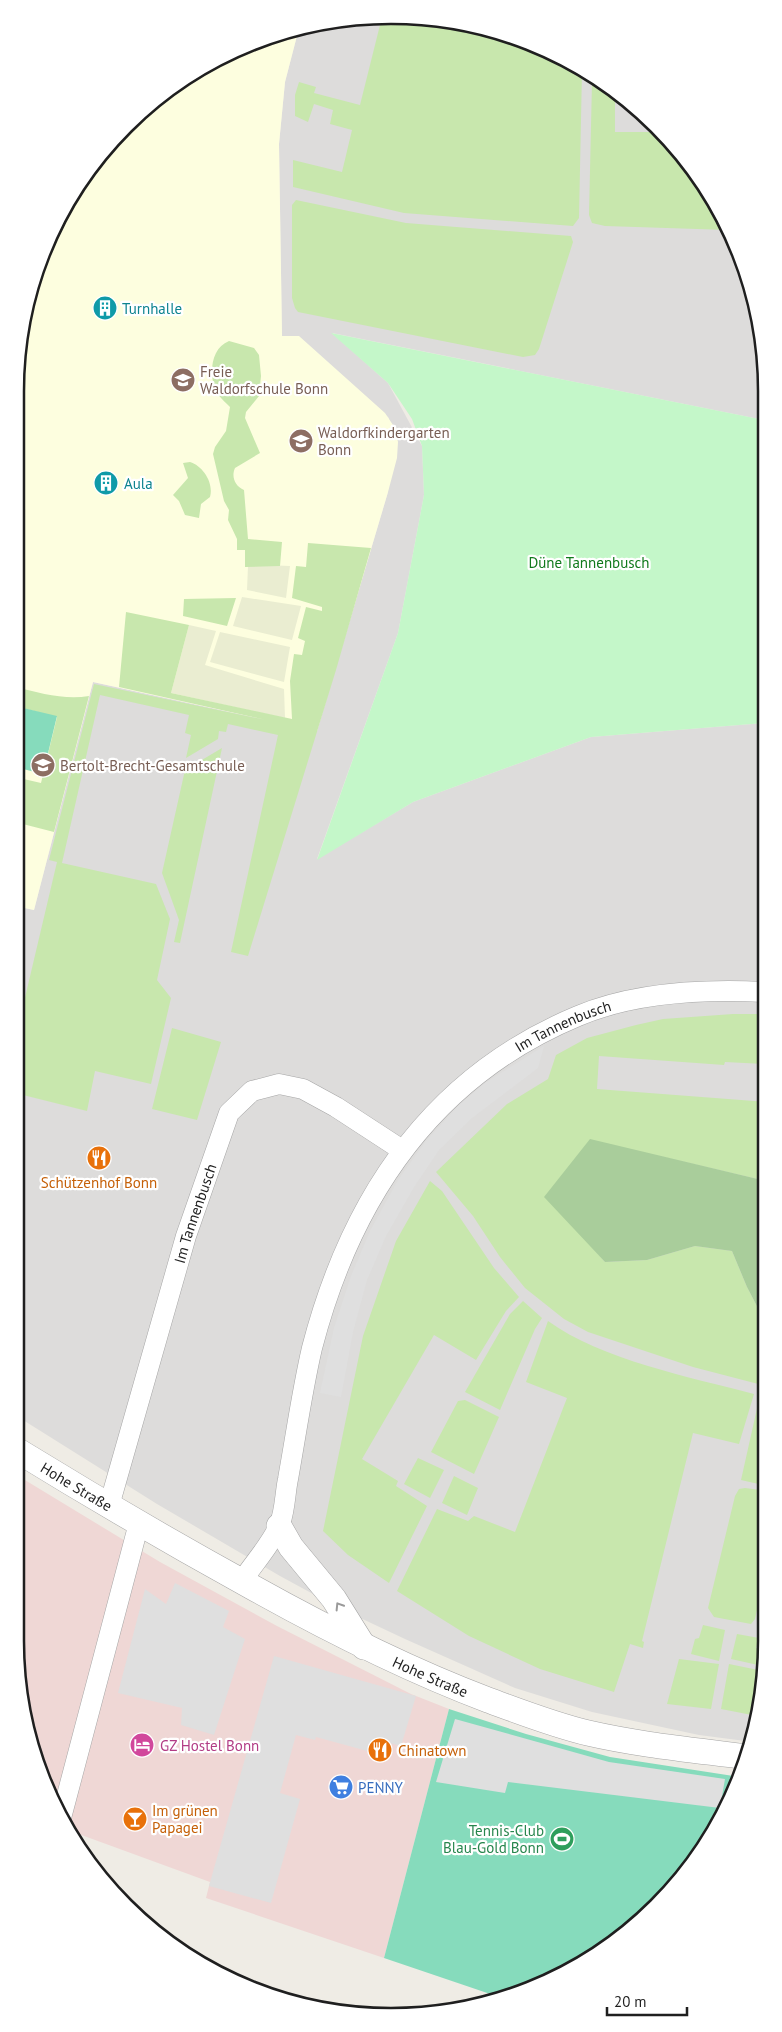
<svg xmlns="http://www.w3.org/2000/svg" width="782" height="2032" font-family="'PT Sans',sans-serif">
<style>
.residential{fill:#dddcdb}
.commercial{fill:#efd7d5}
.education{fill:#fdfedf}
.farmland{fill:#eaedd1}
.grass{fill:#c8e7ad}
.forest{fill:#a9cd9b}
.park{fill:#c4f7c9}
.pitch{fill:#86dbbc}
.parking{fill:#dfdfdf}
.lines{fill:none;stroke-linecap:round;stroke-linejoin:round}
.minor-casing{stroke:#a6a6a6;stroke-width:21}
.tertiary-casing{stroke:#a6a6a6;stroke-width:26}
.minor{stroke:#fff;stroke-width:20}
.tertiary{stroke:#fff;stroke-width:25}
.tram{stroke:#6d6d6d;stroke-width:1}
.oneway{stroke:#9a9a9a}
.labels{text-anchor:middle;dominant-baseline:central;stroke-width:4.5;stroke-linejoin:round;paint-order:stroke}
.culture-label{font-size:15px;fill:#0d838f;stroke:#fff;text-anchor:start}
.education-label{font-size:15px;fill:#785e54;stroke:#fff;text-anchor:start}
.park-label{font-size:15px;fill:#10791b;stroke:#fff}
.street-label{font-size:15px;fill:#1f1f1f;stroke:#fff}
.food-label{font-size:15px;fill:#c56008;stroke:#fff;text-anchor:start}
.hotel-label{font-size:15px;fill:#b23c85;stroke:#fff;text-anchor:start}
.shop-label{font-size:15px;fill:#366cbe;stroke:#fff;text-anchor:start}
.leisure-label{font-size:15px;fill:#27864d;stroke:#fff;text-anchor:end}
.rim{fill:none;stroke:#1f1f1f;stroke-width:2.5}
</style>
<rect width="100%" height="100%" fill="#efece5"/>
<path class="residential" d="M416,16L489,28L600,78L674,143L738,247L764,342V420L332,333L388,383L422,446L424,495L398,633L317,859L413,802L591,737L765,723L767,1641L753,1742L699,1735L592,1712L515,1688L405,1639L337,1607L280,1576L157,1504L15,1415V906L34,910L93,682L317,731L388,492L389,418L299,337L282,336L279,144L285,82L299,28L342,18Z"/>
<path class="commercial" d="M15,1474L160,1562L277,1626L411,1694L449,1709L384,1958L206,1898L210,1882L65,1829L35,1762L15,1641Z"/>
<path class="education" d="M299,28L285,82L279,144L282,336H299L385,413L395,428L398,442L397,458L388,492L317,731L93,682L34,910L15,906V391L28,293L54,224L93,162L143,108L203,65L270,35Z"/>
<path class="farmland" d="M263,565L290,566L286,598L247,590L248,566Z
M242,597L301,606L292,640L233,626Z
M189,625L216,631L205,665L284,689L285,718L171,693Z
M220,632L290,647L284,682L210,662Z"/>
<path class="grass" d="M416,16L489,28L582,70L579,218L573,226L404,213L293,187V160L342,172L352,130L330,124L333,110L314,104L308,122L295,116V95L299,82L316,87L314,93L360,105L382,17Z
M599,78L615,92V132H661L674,143L728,230L605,226L592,223L589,215L592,82Z
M296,200L406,223L571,236L573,242L539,349L535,355L523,357L298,312L295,308L292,298V205Z
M229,341L254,348L259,355L261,376L259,396L246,412L245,418L260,453L235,468C231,477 235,486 244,490L248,539L282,542L280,566L245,567V550H237V539L228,520L229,510L224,501L213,454L215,447L226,431L230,407C225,402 218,396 215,389C209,373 211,348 229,341Z
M190,462C203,466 214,483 210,497L201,504L199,518L185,515L179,501L173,495L188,478L183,463Z
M308,543L371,548L336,670L248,956L231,952L278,735L228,724L226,732L219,731L218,739L186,758L191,735L185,733L189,715L100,695L62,863L156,884L170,919L157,980L171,998L151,1084L95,1071L87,1111L15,1093V1040L57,862L49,860L94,684L266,720L119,687L126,612L189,625L171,693L292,719L290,681L294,654L302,655L305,641L298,638L306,607L322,611V607L292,598L296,566L306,567Z
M236,598L227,626L183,616L184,599Z
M15,687C40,693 64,700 89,696L54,832L15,822V777L41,783L57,717L15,706Z
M222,748L180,943L174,942L179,920L162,873L185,770Z
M733,1014H765L766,1064L725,1062L724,1065L599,1056L597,1089L766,1102V1181L590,1140L583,1237L605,1262L647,1260L695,1246L732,1251L747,1287L760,1312H766V1386L693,1367L588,1332L564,1319L525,1288L500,1257L473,1216L436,1172L507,1104L548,1079L556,1055L587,1038L636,1025L663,1019Z
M172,1028L221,1042L197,1120L152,1109Z
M430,1181L442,1191L494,1268L519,1297L506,1311L476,1360L434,1335L362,1459L398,1481L396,1486L427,1506L389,1583L348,1555L323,1531L363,1336L396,1241Z
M523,1301L542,1318L535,1329L500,1410L465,1392L510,1314Z
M548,1321C602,1360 690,1377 754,1394L739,1444L693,1433L642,1641L644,1642L643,1648L630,1644L614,1692L540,1669L469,1636L397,1591L437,1509L468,1521L474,1516L515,1532L567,1398L526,1382Z
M760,1395L766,1396L767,1486L741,1480Z
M465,1400L499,1417L474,1474L431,1452L458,1401Z
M418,1458L444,1470L430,1498L404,1484Z
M454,1476L478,1488L467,1515L442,1503Z
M745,1488L767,1491V1565L755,1619L751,1624L714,1617L708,1608L735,1496L739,1489Z
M703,1625L725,1630L719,1661L691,1654L695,1639L699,1638Z
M737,1634L759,1638L756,1648L761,1649L758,1665L731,1659Z
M679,1659L719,1664L711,1709L667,1704Z
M729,1664L763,1671L757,1716L721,1709Z"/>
<path class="forest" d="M590,1139L766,1181V1312H760L747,1287L732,1251L695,1246L647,1260L605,1262L544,1197Z"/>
<path class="park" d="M331,333L764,420L765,723L591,737L413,802L317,860L398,633L424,495L422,446L412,419L388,383Z"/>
<path class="pitch" d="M15,706L57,716L43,774L15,767Z
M449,1709L526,1734L610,1757L740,1777L728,1808L689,1870L600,1954L535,1988L502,1998L384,1958Z"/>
<path class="parking" d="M544,1046L538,1068L472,1118L439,1150L414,1187L386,1236L367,1280L353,1332L341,1397L320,1393L334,1328L351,1276L370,1231L398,1180L426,1141L459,1105L485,1083Z
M175,1583L229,1611L223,1627L245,1639L214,1735L181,1725L182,1708L118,1693L145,1589L166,1604Z
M274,1656L416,1696L401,1746L374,1739L371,1752L316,1737L315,1740L296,1735L280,1793L300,1799L271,1903L209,1886Z
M455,1719L609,1762L725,1779L720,1808L508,1782L505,1793L436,1782Z"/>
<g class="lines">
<defs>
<g id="minor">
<path id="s1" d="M109,1506L186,1236L229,1113L252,1091L279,1084L303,1089L336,1107L402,1150"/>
<path id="s2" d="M242,1581C253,1564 270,1546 279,1526C285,1513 285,1493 288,1479C296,1435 302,1391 312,1348C351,1198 431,1077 578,1016C635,992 704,989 765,992"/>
<path d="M61,1818L139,1523"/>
</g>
<g id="tertiary">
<path id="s3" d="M15,1449C93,1497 172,1543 252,1587C329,1630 406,1669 488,1700C521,1712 554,1725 588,1733C640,1745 694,1750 747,1757"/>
<path d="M279,1526L291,1547L334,1599L364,1647"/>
</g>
</defs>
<use href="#minor" class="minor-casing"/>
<use href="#tertiary" class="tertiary-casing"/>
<use href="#minor" class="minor"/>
<use href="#tertiary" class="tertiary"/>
<path class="tram" d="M200,1964L335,2012"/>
</g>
<defs><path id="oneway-chevron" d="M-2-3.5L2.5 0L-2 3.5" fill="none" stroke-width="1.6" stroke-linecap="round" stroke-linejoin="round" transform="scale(1.25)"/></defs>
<use class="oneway" href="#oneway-chevron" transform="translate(339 1606) rotate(-122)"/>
<defs>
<symbol id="building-disc" viewBox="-11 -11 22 22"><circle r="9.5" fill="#0f9aa8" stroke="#fff"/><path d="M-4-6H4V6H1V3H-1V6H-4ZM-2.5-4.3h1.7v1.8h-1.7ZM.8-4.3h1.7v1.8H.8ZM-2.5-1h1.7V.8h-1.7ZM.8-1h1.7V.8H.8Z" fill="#fff"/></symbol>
<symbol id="school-disc" viewBox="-11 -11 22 22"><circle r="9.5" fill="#8d6e63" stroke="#fff"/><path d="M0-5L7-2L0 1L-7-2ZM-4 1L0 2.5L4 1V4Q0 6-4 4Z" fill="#fff"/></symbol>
<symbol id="restaurant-disc" viewBox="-11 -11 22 22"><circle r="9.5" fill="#e8710a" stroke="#fff"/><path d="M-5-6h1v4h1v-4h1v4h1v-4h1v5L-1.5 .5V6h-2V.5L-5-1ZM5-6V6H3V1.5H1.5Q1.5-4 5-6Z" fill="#fff"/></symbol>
<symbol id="hotel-disc" viewBox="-11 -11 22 22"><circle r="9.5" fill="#d1479c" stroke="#fff"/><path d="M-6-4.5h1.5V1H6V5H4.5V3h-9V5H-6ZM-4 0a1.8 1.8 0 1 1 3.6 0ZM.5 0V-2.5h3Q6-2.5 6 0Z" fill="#fff"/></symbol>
<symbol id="supermarket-disc" viewBox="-11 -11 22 22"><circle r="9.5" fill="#3f7fe0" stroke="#fff"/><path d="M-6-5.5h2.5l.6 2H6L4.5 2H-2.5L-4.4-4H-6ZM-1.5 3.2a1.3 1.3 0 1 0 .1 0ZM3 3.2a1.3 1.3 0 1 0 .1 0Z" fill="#fff"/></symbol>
<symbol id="bar-disc" viewBox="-11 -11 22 22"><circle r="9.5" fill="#e8710a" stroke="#fff"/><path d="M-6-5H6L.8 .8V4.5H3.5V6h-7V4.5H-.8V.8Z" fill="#fff"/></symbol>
<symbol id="stadium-disc" viewBox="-11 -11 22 22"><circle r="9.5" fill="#2e9e5b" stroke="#fff"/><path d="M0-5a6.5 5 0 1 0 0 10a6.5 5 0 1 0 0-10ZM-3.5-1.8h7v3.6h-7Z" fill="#fff"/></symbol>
</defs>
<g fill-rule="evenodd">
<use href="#building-disc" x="91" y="294" width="28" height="28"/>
<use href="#school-disc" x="169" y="366" width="28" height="28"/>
<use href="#school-disc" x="287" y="427" width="28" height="28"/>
<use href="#building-disc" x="92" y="469" width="28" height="28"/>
<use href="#school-disc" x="29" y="751" width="28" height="28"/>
<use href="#restaurant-disc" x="85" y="1144" width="28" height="28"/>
<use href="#hotel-disc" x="128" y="1731" width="28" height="28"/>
<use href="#restaurant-disc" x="366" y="1736" width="28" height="28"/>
<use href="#supermarket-disc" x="327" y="1773" width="28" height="28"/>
<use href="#bar-disc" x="121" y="1805" width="28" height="28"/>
<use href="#stadium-disc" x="548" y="1825" width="28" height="28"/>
</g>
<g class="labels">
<g class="culture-label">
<text x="122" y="308">Turnhalle</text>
<text x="124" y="483">Aula</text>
</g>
<g class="education-label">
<text x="200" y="371">Freie<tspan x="200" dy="17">Waldorfschule Bonn</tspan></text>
<text x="318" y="432">Waldorfkindergarten<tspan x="318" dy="17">Bonn</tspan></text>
<text x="60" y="765">Bertolt-Brecht-Gesamtschule</text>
</g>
<g class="park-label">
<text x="589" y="562">Düne Tannenbusch</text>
</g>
<g class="street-label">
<text stroke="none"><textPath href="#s2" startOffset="672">Im Tannenbusch</textPath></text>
<text stroke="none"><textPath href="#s1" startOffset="305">Im Tannenbusch</textPath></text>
<text stroke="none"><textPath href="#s3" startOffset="72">Hohe Straße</textPath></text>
<text stroke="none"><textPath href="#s3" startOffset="474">Hohe Straße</textPath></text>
</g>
<g class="food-label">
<text x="99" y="1182" text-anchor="middle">Schützenhof Bonn</text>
<text x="398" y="1750">Chinatown</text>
<text x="152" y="1810">Im grünen<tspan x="152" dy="17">Papagei</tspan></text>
</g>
<g class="hotel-label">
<text x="160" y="1745">GZ Hostel Bonn</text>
</g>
<g class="shop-label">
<text x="358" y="1787">PENNY</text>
</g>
<g class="leisure-label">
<text x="544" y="1830">Tennis-Club<tspan x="544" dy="17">Blau-Gold Bonn</tspan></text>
</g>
</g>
<path d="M0 0H782V2032H0ZM391 24H391A367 367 0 0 1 758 391V1641A367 367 0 0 1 391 2008H391A367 367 0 0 1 24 1641V391A367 367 0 0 1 391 24Z" fill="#fff" fill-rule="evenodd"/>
<path class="rim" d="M391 24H391A367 367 0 0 1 758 391V1641A367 367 0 0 1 391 2008H391A367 367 0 0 1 24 1641V391A367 367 0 0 1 391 24Z"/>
<path d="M607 2007v8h80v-8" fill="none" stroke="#1f1f1f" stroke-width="2.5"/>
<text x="614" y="2007" font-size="15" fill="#1f1f1f" stroke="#ffffff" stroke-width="4" paint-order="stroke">20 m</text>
</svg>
